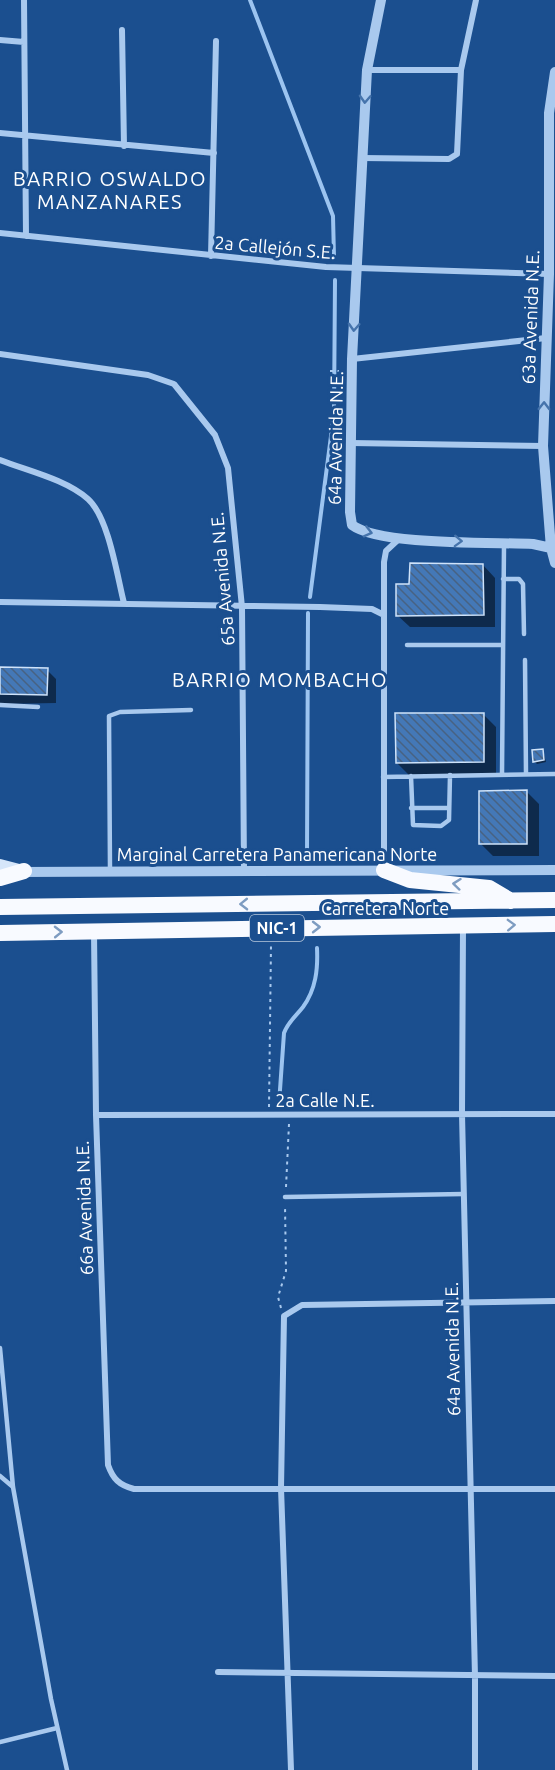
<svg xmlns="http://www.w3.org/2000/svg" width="555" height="1770" font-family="Ubuntu,sans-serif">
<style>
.shadow{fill:#0007}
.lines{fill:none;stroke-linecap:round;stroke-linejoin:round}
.stream{stroke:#9cc4f0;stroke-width:4}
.building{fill:url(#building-back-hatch);stroke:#cfe3fa;stroke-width:1.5}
.path{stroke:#a9c9ee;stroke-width:2;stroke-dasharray:3 4.5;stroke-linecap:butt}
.service{stroke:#a9c9ee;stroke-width:4.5}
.minor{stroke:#a9c9ee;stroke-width:6}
.tertiary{stroke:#a9c9ee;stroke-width:10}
.secondary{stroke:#d6e6fa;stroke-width:12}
.trunk{stroke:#f8faff;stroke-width:16}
.oneway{stroke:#4674ac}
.oneway2{stroke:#7e9cc1}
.labels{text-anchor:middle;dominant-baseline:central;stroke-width:6;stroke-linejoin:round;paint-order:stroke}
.shield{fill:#1b4f8f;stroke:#bbcadd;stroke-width:1.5}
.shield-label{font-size:16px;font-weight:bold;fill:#fff}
.street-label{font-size:18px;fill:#fff;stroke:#1b4f8f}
.neighbourhood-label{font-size:20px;letter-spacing:1.5px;fill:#fff;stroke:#1b4f8f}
</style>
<defs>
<pattern id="building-back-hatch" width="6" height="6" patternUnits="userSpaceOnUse" patternTransform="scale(1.5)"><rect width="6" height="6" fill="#4478b7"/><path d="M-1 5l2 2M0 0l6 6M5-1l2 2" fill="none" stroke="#486282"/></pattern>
</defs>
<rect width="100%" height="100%" fill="#1b4f8f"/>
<path class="shadow" d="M483,565L495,578V627H410L397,615L411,585Z
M0,669L47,670L56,679V703L0,704Z
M483,714L496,727V774L409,775L397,763Z
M543,751L546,762L537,764L534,761Z
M527,792L539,804V856H493L481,844Z"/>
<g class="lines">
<path class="stream" d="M250,0L333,216L334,257
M310,597L334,413L335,280
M307,858L308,613
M279,1104L284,1033C288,1022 296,1016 303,1007C316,989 318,969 317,948"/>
</g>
<path class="building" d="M410,563L483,564L484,615L396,616V584H409Z
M0,667L48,668L47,695L0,694Z
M395,713H484V762L396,763Z
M543,749L544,760L533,762L532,750Z
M527,790V844H479V791Z"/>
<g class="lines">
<path class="path" d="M330,371H339
M269,1107L271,945
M286,1187L289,1124
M281,1308L278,1297L286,1271L285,1205"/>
<path class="service" d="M503,579H519L523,584L524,634
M407,645H503
M525,660L526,774
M0,705L38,707
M502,774L504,545
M411,776L413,825L441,826L449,820L450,775
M383,777L555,774
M411,808H449
M110,870L109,716L120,712L191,710
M285,1197L464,1194
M0,1348L13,1487L51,1699L67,1770
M0,1476L13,1487
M0,1742L57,1728"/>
<path class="minor" d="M24,0L26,236
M122,30L124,146
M0,40L24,42
M367,70H461
M0,133L214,153
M362,158L449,159L457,154L461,70L476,0
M0,233L326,267L549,274
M211,256L216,41
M0,354L148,375L174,384L215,435L228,468L242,607L244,870
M352,359L546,338
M351,443L543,446
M0,460C28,471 65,479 88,499C109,518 117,576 124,603
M0,602L320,607L372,609L382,614
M384,869V562L386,551L400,538
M463,927L462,1114L475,1677V1770
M94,932L96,1115L108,1465C113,1479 119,1485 134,1489H555
M96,1115L555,1114
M218,1672L555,1676
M291,1770L281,1488L284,1316L302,1305L555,1301"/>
<path class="tertiary" d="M381,0L367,70L352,359L350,512L352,525C380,546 494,542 533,544L551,548
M555,72L549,113V274L543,446L551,548L555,563
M18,872L555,870"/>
<path class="secondary" d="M0,865L23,871"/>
<path class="trunk" d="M384,870L410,880L489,888L511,901
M0,878L24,871
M0,907L555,900
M0,933L555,924"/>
</g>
<defs><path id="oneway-chevron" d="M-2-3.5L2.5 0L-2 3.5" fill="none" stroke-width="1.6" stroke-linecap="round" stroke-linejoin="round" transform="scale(1.5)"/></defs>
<g class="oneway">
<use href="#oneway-chevron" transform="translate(365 99) rotate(93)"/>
<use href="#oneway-chevron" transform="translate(354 327) rotate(93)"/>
<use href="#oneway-chevron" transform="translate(544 406) rotate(-89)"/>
<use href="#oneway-chevron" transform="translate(368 532) rotate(14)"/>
<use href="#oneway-chevron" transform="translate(458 541) rotate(2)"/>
</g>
<g class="oneway2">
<use href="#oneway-chevron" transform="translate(457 884) rotate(-174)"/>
<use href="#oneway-chevron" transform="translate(244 904) rotate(179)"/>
<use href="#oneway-chevron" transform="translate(511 925) rotate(-2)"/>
<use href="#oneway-chevron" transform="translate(316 927)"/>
<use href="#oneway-chevron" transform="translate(58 932) rotate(-1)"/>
</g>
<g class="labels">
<rect class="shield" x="250" y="915" width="54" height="26" rx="4.5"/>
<g class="shield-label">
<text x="277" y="928">NIC-1</text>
</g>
<g class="street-label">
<text transform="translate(275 247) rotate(5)">2a Callejón S.E.</text>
<text transform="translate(530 317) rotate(-88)">63a Avenida N.E.</text>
<text transform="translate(335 438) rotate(-89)">64a Avenida N.E.</text>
<text transform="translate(222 579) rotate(-95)">65a Avenida N.E.</text>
<text x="277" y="854">Marginal Carretera Panamericana Norte</text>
<text x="385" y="908">Carretera Norte</text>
<text x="325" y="1100">2a Calle N.E.</text>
<text transform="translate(84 1208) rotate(-92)">66a Avenida N.E.</text>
<text transform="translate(452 1349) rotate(-91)">64a Avenida N.E.</text>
</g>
<g class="neighbourhood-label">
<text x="110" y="178">BARRIO OSWALDO<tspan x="110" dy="23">MANZANARES</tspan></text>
<text x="280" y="679">BARRIO MOMBACHO</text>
</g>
</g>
</svg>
